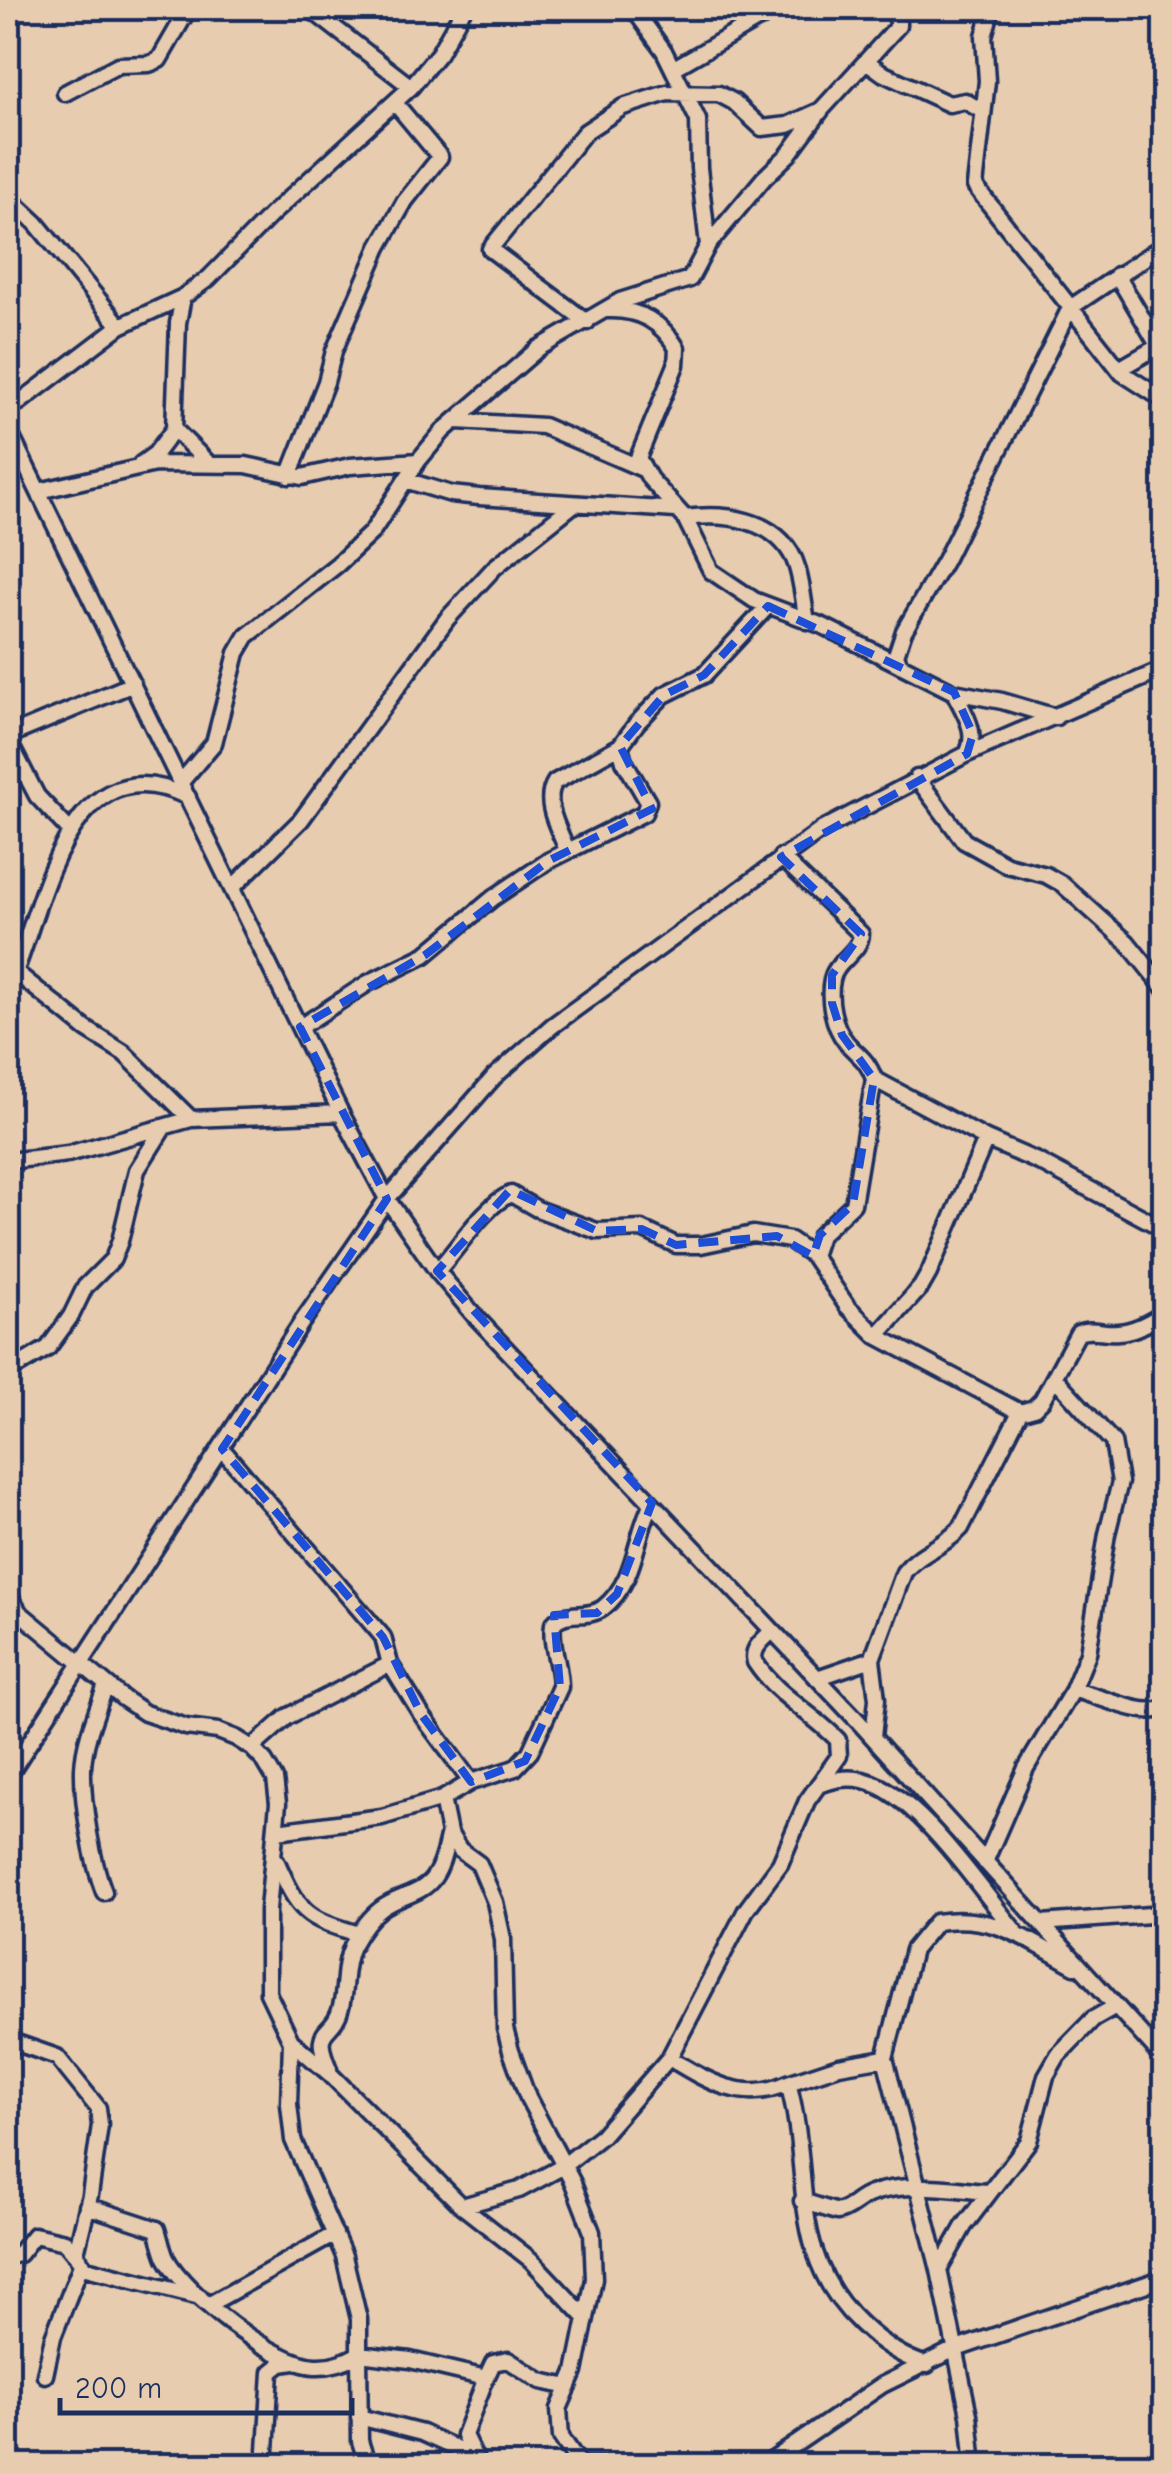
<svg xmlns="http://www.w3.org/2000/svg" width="1172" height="2473" font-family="'Comic Neue',sans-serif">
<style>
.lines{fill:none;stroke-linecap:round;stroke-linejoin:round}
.minor-casing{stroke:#1b2f5e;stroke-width:21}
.minor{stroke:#e8ccaf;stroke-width:14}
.marked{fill:none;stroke:#1d4ed8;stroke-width:8;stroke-dasharray:20 12;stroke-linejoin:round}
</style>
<rect width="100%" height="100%" fill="#e8ccaf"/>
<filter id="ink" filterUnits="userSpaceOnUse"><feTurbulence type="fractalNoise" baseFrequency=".01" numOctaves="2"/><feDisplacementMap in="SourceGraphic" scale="20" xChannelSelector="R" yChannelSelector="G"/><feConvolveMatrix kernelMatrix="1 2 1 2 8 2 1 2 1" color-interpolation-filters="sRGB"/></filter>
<g filter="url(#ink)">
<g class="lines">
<defs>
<path id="minor" d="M309,8L411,87
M633,8L664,51L698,120L699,168L708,245
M992,8L984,36L987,81L975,186L1122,373L1164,400
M866,61L898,26V20L890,8
M674,68L778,8
M65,93L118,65L149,64L159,60L189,8
M8,197L36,223L120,326
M1117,275L1159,347
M183,297L178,323L174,429L209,464
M608,310C639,309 661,321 677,348L676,365L638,458L650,479L685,518L711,571L754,600L823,626L954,692L1002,701L1056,717
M587,322L490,249L585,132L623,107L667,93L719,94L734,102L762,128L788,125L817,112
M1119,369L1164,343
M8,407L20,402L120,326L183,297L209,278L272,214L411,87L439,53L464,8
M457,421L543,426L643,469
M8,429L341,1113L387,1199L437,1271L474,1315L858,1721L1164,2059
M141,464L155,454L174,429
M289,476L326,382L334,351L379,247L405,201L440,157L395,103
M405,480L451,494L479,497L676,510
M39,491L155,464L246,465L302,477L350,466L418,461
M685,518C724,513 775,518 794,559C802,577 803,601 807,621
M900,665L896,655L904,631L945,560L1070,308L1164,245
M954,692C964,713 979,732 967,754
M8,736L133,684
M8,740L37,796L70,831
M917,778L964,841L1007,865L1046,875L1062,884L1127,942L1164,988
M181,782L214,743L237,653L247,636L338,564L372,532L418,461L443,431L539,348L620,301L690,279L708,245L764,178L788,155L822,109L866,61L884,74L949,104L965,101L982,111
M567,850C559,829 542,802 555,782L620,746
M781,857L861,934C860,953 835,961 832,980C828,999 833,1026 846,1042C858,1056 868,1060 874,1079L853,1204L820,1235L813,1256
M232,888L301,820L447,619L495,567L573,505
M8,966L86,1029L124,1053L191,1119
M15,972C45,897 70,741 188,797
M300,1027L368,983L425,955L493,898L548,861L644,813L648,802L624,761L620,746L637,723L664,695L704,675L768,606
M874,1079L986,1139L929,1273L921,1287L877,1336
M986,1139L1039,1162L1164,1229
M8,1161L68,1154L191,1119L341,1113
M437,1271C457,1250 485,1204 511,1194L537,1209L597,1231L642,1229L676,1245H701L753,1234L790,1240L813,1256L847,1306L877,1336L1020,1412
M8,1372L48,1348L71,1316L85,1287L113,1259L120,1241L137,1170L164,1127
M222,1449L383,1637L390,1664L421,1714L471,1782
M8,1593L19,1612L124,1699L145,1713L186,1727L218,1731L236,1738L252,1748L265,1762L275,1779L278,1803L268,1909V1993L291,2041
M817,1678L872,1659
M1073,1690C1099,1695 1142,1718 1164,1708
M873,1737L877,1699L872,1659L904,1572C920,1552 944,1547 961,1528L1020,1412L1034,1408L1042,1400L1078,1333C1091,1327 1104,1334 1118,1332C1135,1331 1151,1322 1164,1313
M252,1748L287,1717L390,1664
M8,1776L302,1322L387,1199L494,1077L552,1026L823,829L967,754L1164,669
M818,1785C833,1780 846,1776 863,1780C917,1793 979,1888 1015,1931
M442,1799L449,1833L460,1850L479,1864L495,1902L503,1939L505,2029L511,2051L528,2098L573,2183L592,2232L594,2279L575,2372L559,2409L561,2437L581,2466
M277,1831L382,1817L442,1799L471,1782L515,1768L530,1752L560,1687C560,1664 550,1646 553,1624C566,1608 587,1620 603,1608C637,1581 634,1538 652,1503
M276,1860C299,1912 304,1918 359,1934
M985,1862L1026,1768L1073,1690L1088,1653L1107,1534L1120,1482L1113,1442L1056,1379
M104,1892C92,1861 82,1803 83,1768C84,1741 97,1711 106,1685
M1041,1923L1164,1914
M8,2040L57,2057L98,2108L100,2125L90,2195L76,2253
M669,2058C707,2081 744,2104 788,2083C813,2171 786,2254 861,2324C879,2341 903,2358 927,2365
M885,2058L939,2270L969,2415L974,2466
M329,2069C310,2024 333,2039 341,2007C346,1987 343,1965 352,1946C359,1933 370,1917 381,1909C397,1896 422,1895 434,1877C443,1864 445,1848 449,1833
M788,2083L839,2066L885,2058L913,1950L936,1922C995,1913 1025,1939 1075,1966
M802,2201L837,2212C850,2210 858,2198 871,2194C907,2181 951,2189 988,2192
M87,2206L157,2229C160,2238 162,2249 166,2258C185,2294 274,2364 315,2366C331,2367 345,2362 359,2354L360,2441L368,2466
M462,2206L531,2260L585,2317
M8,2256L19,2254L34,2235L65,2242L86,2268L200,2297
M939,2270L964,2226L1029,2141L1046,2076L1058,2055L1093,2019L1116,2006
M208,2305L335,2234
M45,2375L53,2337L81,2265
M569,2387L541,2381L508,2360L493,2363L486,2378L410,2360L359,2354V2319L344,2256L293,2140L289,2104L291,2041L331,2075L462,2206L519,2190L562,2167L601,2136L669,2058L746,1910L780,1864L807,1801L839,1756L838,1740C811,1712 776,1695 755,1662C751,1649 762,1641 771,1632
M359,2417L422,2433L475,2457
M476,2460L464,2435L486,2378
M581,2465L882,2466
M265,2466L271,2372L281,2364L294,2362
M764,2466L882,2385L953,2350L1164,2278"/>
</defs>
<use href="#minor" class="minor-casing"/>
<use href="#minor" class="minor"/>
</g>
</g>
<path class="marked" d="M768,606L954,692L973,734L967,754L781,857L861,934L832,975V1003L842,1035L874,1079L853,1204L820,1235L813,1256L777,1236L676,1245L642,1229L597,1231L510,1190L437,1271L652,1503L617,1594L597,1613L554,1615L560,1687L525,1761L471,1782L421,1714L383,1637L222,1449L387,1199L300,1027L425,955L548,861L652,809L620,746L664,695L704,675Z"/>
<rect width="1172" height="2473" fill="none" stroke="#e8ccaf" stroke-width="40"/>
<rect x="20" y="20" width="1132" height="2433" fill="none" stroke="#1b2f5e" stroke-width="4" filter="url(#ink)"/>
<path d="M60 2398v15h292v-15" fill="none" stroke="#1b2f5e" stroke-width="5"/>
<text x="75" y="2398" font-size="30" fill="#1b2f5e" stroke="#e8ccaf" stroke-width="8" paint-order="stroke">200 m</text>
</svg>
